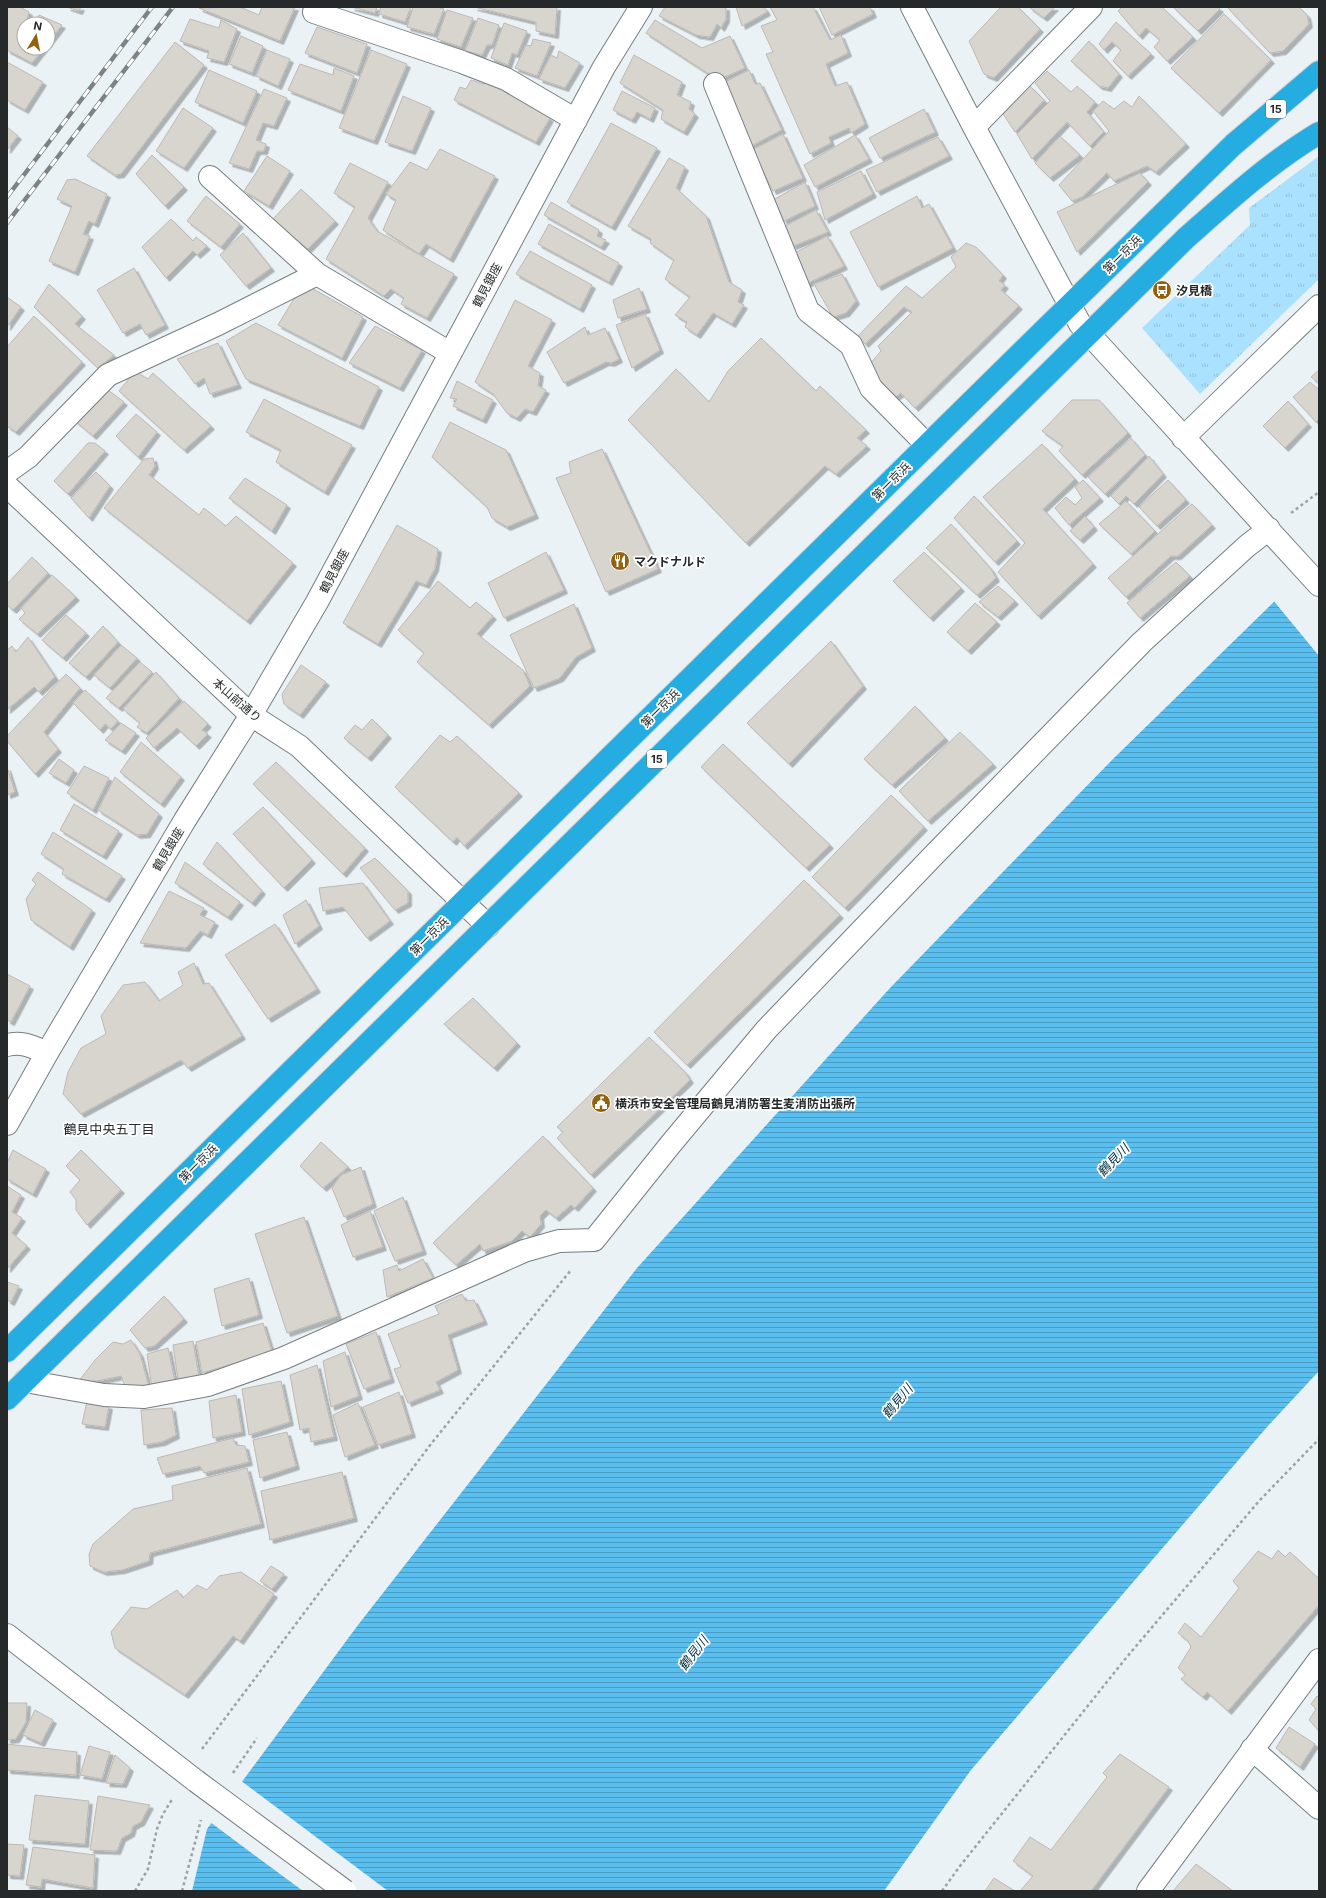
<svg xmlns="http://www.w3.org/2000/svg" width="1326" height="1898" font-family="Inter,'Noto Sans JP',sans-serif">
<style>
.grass{fill:url(#grass-tufts)}
.water{fill:url(#water-rules)}
.pier{fill:#eaf2f6}
.building{fill:#d8d4ce;stroke:#beb9b3;filter:url(#shadow)}
.lines{fill:none;stroke-linecap:round;stroke-linejoin:round}
.minor-casing{stroke:#777e82;stroke-width:24}
.highway-casing{stroke:#cfd0d0;stroke-width:24}
.path{stroke:#9ca2a5;stroke-width:2.5;stroke-dasharray:3 3;stroke-linecap:butt}
.minor{stroke:#fff;stroke-width:22}
.highway{stroke:#25ade2;stroke-width:22}
.rail-casing{stroke:#7d8385;stroke-width:4.5}
.rail{stroke:#fff;stroke-width:3;stroke-dasharray:9;stroke-linecap:butt}
.minor-bridge-casing{stroke:#777e82;stroke-width:24;stroke-linecap:butt}
.minor-bridge{stroke:#fff;stroke-width:22}
.labels{text-anchor:middle;dominant-baseline:central;stroke-width:3.5;stroke-linejoin:round;paint-order:stroke}
.shield{fill:#fff;stroke:#67696a;stroke-width:1}
.shield-label{font-size:11px;font-weight:bold;fill:#26292a}
.street-label{font-size:12px;fill:#26292a;stroke:#fff}
.poi-label{font-size:12px;font-weight:bold;fill:#26292a;stroke:#fff;text-anchor:start}
.neighbourhood-label{font-size:13px;fill:#26292a;stroke:#fff}
.water-label{font-size:13px;font-style:italic;fill:#013043;stroke:#fff}
</style>
<defs>
<pattern id="grass-tufts" width="24" height="20" patternUnits="userSpaceOnUse"><rect width="24" height="20" fill="#a9e1fe"/><path d="M3 7l-1-3M5 7V3M7 7l1-3M15 17l-1-3M17 17v-4M19 17l1-3" fill="none" stroke="#91c1da"/></pattern>
<pattern id="water-rules" width="6" height="5" patternUnits="userSpaceOnUse"><rect width="6" height="5" fill="#5abfee"/><path d="M0 2.5h6" fill="none" stroke="#4a9bc1"/></pattern>
<filter id="shadow"><feDropShadow dx="3.5" dy="3.5" stdDeviation="0" flood-color="#0004"/></filter>
</defs>
<rect width="100%" height="100%" fill="#eaf2f6"/>
<path class="grass" d="M1319,156V279L1200,394L1142,328L1250,225L1249,208Z"/>
<path class="water" d="M1319,558V1371L1267,1427L971,1770L884,1891H192L207,1829L358,1625L637,1268L890,988L1113,759Z"/>
<path class="pier" d="M1319,556V656L1273,600Z
M240,1780L388,1891H303L210,1822Z"/>
<path class="building" d="M7,7H20L29,12L26,24H24V48H44L32,63L7,50Z
M67,7H81L79,11Z
M240,7L259,15L262,7H295L280,41L199,8Z
M351,7H377L375,13Z
M381,7H411L405,22L379,14Z
M413,7H437L444,9L434,34L407,27Z
M474,7H557L555,35L536,31V22Z
M665,7H726V19L721,28L717,24L710,37L696,35L659,16Z
M736,7H764L767,12L742,26Z
M770,7H813L830,40L841,35L848,53L826,64L835,86L847,82L865,124L851,133L849,128L829,137L831,143L810,154L766,54L773,52L761,26L777,20Z
M819,7H870L873,14L832,35Z
M1001,7H1018L1040,29L994,78L984,74L969,41Z
M1029,7H1055L1044,18Z
M1122,7H1162L1193,37L1167,61L1154,47L1160,40L1146,28L1139,36L1118,11Z
M1173,7H1218L1220,9L1198,31Z
M1227,7H1299L1307,15L1309,24L1283,51L1270,53Z
M447,10L473,18L461,47L437,39Z
M1224,14L1271,60L1219,113L1171,68Z
M39,15L62,25L48,43V24H36Z
M478,18L499,25L492,45H487L482,55L465,51Z
M190,19L219,28L221,20L237,29L224,62L207,58L209,51L180,41Z
M655,20L702,48L730,36L745,68L718,80L646,33Z
M1116,22L1151,54L1128,76L1113,61L1121,50L1112,42L1104,50L1099,44Z
M504,23L527,31L517,55L512,53L508,65L491,58Z
M317,27L367,44L357,73L305,53Z
M241,36L263,46L252,73L229,64Z
M533,39L551,43L537,76L515,68L526,45L531,46Z
M1089,41L1119,74L1108,88L1099,86L1071,61Z
M175,42L204,65L121,174L115,175L87,156Z
M267,50L290,59L278,86L256,76Z
M371,50L407,64L374,141L339,128Z
M559,51L580,63L565,88L539,79L551,55L557,58Z
M634,55L682,82L677,95L691,102L689,109L695,114L684,132L661,119L663,110L620,83Z
M7,62L43,82L25,110L7,100Z
M300,64L333,75L334,68L354,76L341,111L288,90Z
M209,70L257,91L243,123L195,102Z
M749,70L755,84L760,83L782,130L749,147L723,83Z
M1047,71L1071,92L1077,86L1095,102L1087,112L1104,132L1090,146L1067,122L1032,159L1017,134L1050,101L1035,83Z
M471,80L484,84L486,81L550,118L536,142L454,100L460,87L466,89Z
M1030,86L1044,100L1015,132L1003,114Z
M264,89L287,98L274,126L263,123L256,140L266,144L264,151H257L249,169L229,163Z
M622,91L655,108L650,119L637,112L632,120L613,110Z
M403,96L431,108L412,151L385,142Z
M1139,96L1186,144L1156,172L1147,166L1114,181L1107,173L1082,197L1072,201L1059,185L1109,131L1093,111L1103,101L1114,109L1124,101L1132,107Z
M183,108L213,128L184,168L156,151Z
M924,109L935,132L880,158L869,138Z
M611,123L657,148L612,227L567,202Z
M7,127L18,136L7,150Z
M783,134L803,178L773,191L752,150Z
M855,135L869,159L815,187L804,165Z
M1060,136L1080,155L1050,178L1035,163Z
M938,137L949,156L877,192L866,170Z
M440,149L495,176L450,259L426,244L419,254L383,230L396,200L386,194L410,162L427,170Z
M152,155L184,187L165,206L136,174Z
M267,156L290,171L269,206L244,191Z
M669,158L685,167L676,188L706,216L729,282L742,290L738,302L744,305L732,324L713,313L697,335L685,327L687,322L675,315L690,297L665,279L674,260L650,243L651,239L628,226Z
M350,163L388,182L368,218L377,231L454,274L427,318L401,304L404,298L391,289L384,296L326,259L355,207L334,193Z
M861,171L873,194L825,220L817,192Z
M1140,173L1148,182L1077,252L1057,212Z
M75,179L107,194L95,224L89,221L83,234L90,236L75,272L49,261L72,206L57,199L67,180Z
M805,182L815,206L784,221L773,200Z
M301,189L335,221L308,249L272,220Z
M206,196L240,224L221,247L187,221Z
M917,196L922,208L929,204L953,248L878,287L850,232Z
M551,202L599,230L597,236L606,240L601,247L544,215Z
M816,210L828,232L793,246L785,226Z
M171,219L193,241L196,237L207,246L197,255L193,251L166,278L142,247Z
M549,224L619,263L609,282L538,244Z
M243,233L271,268L246,286L220,255Z
M827,236L844,266L804,285L793,254Z
M966,243L976,247L1003,275L999,281L1005,285L1001,290L1019,306L915,408L901,393L894,398L877,382L870,364L881,351L878,346L912,312L904,307L865,344L858,336L906,286L922,298L956,267L951,257Z
M530,251L592,285L580,309L516,274Z
M134,268L165,325L146,335L140,324L123,333L97,290Z
M842,274L856,301L846,313L833,317L814,284Z
M49,284L82,316L75,324L114,355L98,368L34,307Z
M308,286L363,317L342,358L278,325L298,292Z
M639,288L647,309L618,318L613,300Z
M7,297L21,307L7,327Z
M515,300L552,320L528,366L540,373L538,386L546,390L533,412L525,409L517,418L507,413L493,394L475,382Z
M645,314L660,350L632,368L616,325Z
M34,316L82,362L16,432L7,426V347Z
M256,323L379,387L360,426L246,379L226,341Z
M375,326L422,350L400,388L349,363Z
M585,327L588,335L605,328L619,359L611,363L606,362L564,383L547,352Z
M761,338L816,391L820,386L866,430L857,438L867,446L836,474L825,466L746,543L628,420L676,369L709,402L728,371Z
M218,343L238,385L210,394L204,378L195,384L177,359Z
M1319,370V383L1311,377Z
M135,371L148,379L153,373L211,426L184,450L119,391Z
M457,381L493,400L483,420L453,406L457,399L450,398Z
M1310,382L1319,390V419L1316,422L1293,397Z
M104,387L124,402L93,436L74,420Z
M264,399L352,445L325,492L276,462L281,450L246,432Z
M1072,400H1099L1128,433L1082,475L1059,451L1063,446L1042,431Z
M1288,401L1308,424L1285,448L1263,426Z
M136,414L157,432L138,457L116,436Z
M450,422L506,450L535,515L507,527L492,518L487,507L432,457Z
M1131,438L1145,455L1105,494L1088,477Z
M88,443H95L105,451L68,494L54,481Z
M1042,444L1075,479L1043,509L1093,564L1038,616L998,572L1025,543L983,497Z
M602,449L658,569L606,592L556,478L571,473L569,462Z
M1149,456L1163,474L1134,504L1126,496L1119,504L1111,496Z
M153,458L155,466L149,475L199,515L204,508L226,526L236,516L293,563L247,621L104,508L144,459Z
M96,472L110,486L89,518L71,498Z
M245,478L287,505L272,531L229,498Z
M1083,480L1100,498L1069,525L1055,508L1066,497L1075,505L1082,498L1075,487Z
M1168,480L1186,500L1157,526L1139,507Z
M974,496L1017,541L995,562L954,518Z
M1126,501L1155,531L1131,554L1099,524Z
M1192,504L1212,525L1178,556H1171L1126,597L1108,578Z
M1085,516L1094,527L1080,540L1070,531Z
M951,524L991,569L996,578L977,595L926,548Z
M397,525L438,549L435,568L426,585L416,581L378,644L343,623Z
M546,552L564,590L504,618L488,583Z
M924,552L961,588L930,618L893,581Z
M32,557L48,573L13,610L7,605V584Z
M1176,562L1190,576L1140,618L1127,603Z
M52,575L76,597L37,634L19,619L25,613L21,608Z
M438,581L470,608L476,602L493,616L477,634L523,670L530,686L489,725L417,662L424,653L398,630Z
M998,586L1015,601L998,617L979,602Z
M975,603L997,622L968,651L947,632Z
M574,604L592,648L576,657L560,678L534,688L510,635Z
M66,615L86,633L63,658L42,640Z
M103,626L118,642L86,677L69,663Z
M28,637L55,677L39,692L34,687L7,710V650L12,646L16,652Z
M831,641L863,686L789,764L747,723Z
M121,645L137,658L110,688L94,675Z
M140,662L152,672L119,708L106,698Z
M301,665L326,682L300,715L284,704L282,694Z
M156,672L179,698L147,733L137,727L140,723L123,709Z
M66,674L80,688L44,732L58,749L35,774L7,741V736Z
M85,690L118,721L111,729L105,724L100,730L73,703Z
M184,701L208,724L202,730L208,734L196,746L177,728L154,748L146,738Z
M915,706L945,738L892,785L864,759Z
M372,719L388,735L368,758L344,738L355,725L362,730Z
M121,723L136,733L122,751L105,740Z
M960,732L993,764L928,821L899,791Z
M440,735L450,742L457,736L519,793L464,846L457,837L453,842L395,787Z
M141,742L181,777L161,804L120,772Z
M723,744L830,845L806,868L701,767Z
M59,759L74,770L66,783L49,773Z
M276,762L365,848L343,874L253,784Z
M84,766L109,778L93,810L67,793Z
M7,767L15,792L7,795Z
M115,777L159,814L147,834L137,835L98,810Z
M891,795L924,827L845,908L812,877Z
M74,804L119,831L103,856L60,830Z
M263,807L312,860L284,888L233,834Z
M53,832L122,876L106,899L62,874L64,869L41,854Z
M217,842L262,891L252,903L203,864Z
M375,858L408,891V903L395,910L360,868Z
M185,862L240,902L228,917L175,883Z
M38,872L92,910L70,947L31,920L26,899L36,884L32,880Z
M804,880L840,915L687,1065L654,1032Z
M363,883L390,921L367,938L343,907L323,911L319,888Z
M169,891L204,908L200,915L215,922L208,935L200,931L186,948L140,943Z
M306,900L319,926L295,944L283,915Z
M275,924L317,989L268,1019L225,955Z
M194,963L203,984L209,983L242,1036L188,1068L181,1060L81,1114L63,1094L68,1072L81,1048L106,1034L101,1016L123,985L145,982L159,1001L183,985L178,972Z
M7,974L30,986L11,1022L7,1020Z
M473,998L517,1043L494,1068L444,1024Z
M649,1037L685,1072L690,1080L591,1175L557,1138L563,1132L557,1127Z
M543,1136L593,1188L575,1208L571,1205L556,1218L546,1210L540,1216L541,1224L530,1237L522,1231L512,1241L483,1251L480,1244L456,1265L433,1243Z
M321,1142L348,1167L323,1188L300,1166Z
M13,1150L46,1169L33,1194L7,1179V1163Z
M81,1150L121,1190L87,1225L76,1210V1200L70,1192L80,1180L66,1166Z
M361,1167L373,1204L344,1217L332,1188L341,1175Z
M7,1186L21,1195L12,1212L22,1218L12,1233L27,1246L7,1269Z
M403,1197L423,1251L395,1261L374,1211Z
M370,1211L383,1247L353,1257L341,1225Z
M304,1217L338,1316L287,1333L255,1234Z
M423,1259L433,1278L387,1297L383,1270L397,1265L399,1271Z
M249,1278L259,1315L222,1326L214,1289Z
M7,1282L19,1286L11,1302L7,1300Z
M462,1294L466,1301L474,1300L484,1321L448,1335L458,1370L436,1382L440,1390L408,1403L394,1369L401,1367L388,1334L439,1314L435,1306Z
M164,1296L184,1319L154,1346L145,1348L130,1330Z
M263,1323L272,1352L202,1373L196,1342Z
M376,1332L391,1379L364,1389L346,1344Z
M131,1340L140,1354L149,1387L126,1388L121,1376L97,1381L78,1382L95,1360L113,1342L123,1344Z
M193,1341L199,1376L178,1380L173,1345Z
M168,1348L175,1382L152,1388L147,1354Z
M345,1352L359,1396L331,1407L323,1361Z
M317,1365L334,1437L311,1442L309,1428L300,1430L290,1375Z
M281,1381L290,1422L249,1435L242,1389Z
M399,1392L412,1434L378,1445L363,1407Z
M236,1395L242,1432L213,1438L209,1401Z
M87,1401L109,1406L105,1427L82,1424Z
M358,1403L375,1445L345,1457L333,1415Z
M172,1408L176,1435L162,1442L144,1445L141,1410Z
M287,1432L296,1466L260,1478L253,1440Z
M233,1438L236,1445L245,1446L249,1462L204,1473L200,1466L163,1474L157,1458Z
M247,1468L261,1524L150,1553L149,1561L122,1570L104,1572L90,1566L89,1554L93,1544L133,1509L173,1500L172,1486Z
M342,1472L354,1518L270,1540L261,1491Z
M1278,1550L1285,1557L1290,1552L1319,1579V1605L1228,1711L1207,1692L1203,1697L1181,1679L1186,1675L1178,1668L1191,1647L1188,1641L1178,1633L1185,1623L1201,1637L1239,1588L1233,1581L1258,1551L1272,1559Z
M271,1566L284,1574L272,1589L260,1581Z
M241,1572L274,1594L240,1641L233,1636L185,1695L115,1648L111,1632L131,1607L147,1609L177,1590L183,1598L197,1585L207,1590L219,1576Z
M1317,1696L1319,1697V1731L1309,1720L1316,1709L1311,1704Z
M7,1703H27L26,1722L16,1739L7,1740Z
M35,1710L53,1720L41,1743L23,1735Z
M1289,1727L1315,1744L1300,1767L1276,1748Z
M7,1744L77,1752L76,1775L7,1770Z
M89,1746L110,1752L102,1779L80,1775Z
M1120,1754L1169,1787L1091,1891H1020L1033,1876L1013,1861L1030,1837L1051,1850L1107,1777L1103,1773Z
M115,1755L130,1768L123,1784L106,1783Z
M35,1795L89,1801L85,1844L29,1840Z
M98,1796L150,1805L141,1822L133,1826L131,1833L122,1838L117,1851L90,1850Z
M7,1844L24,1845L20,1876L7,1875Z
M33,1847L95,1855L93,1888L42,1879L41,1887L26,1885Z
M1196,1864L1233,1891H1173Z
M994,1878L1015,1891H985Z"/>
<g class="lines">
<defs>
<path id="minor" d="M912,7L974,127L1080,324L1319,585
M314,12L462,62L506,79L576,120
M715,84L808,311L851,345L871,388L927,445
M974,127L1091,7
M210,177L317,274L450,353
M1183,438L1319,306
M7,472L28,457L108,375L218,324L317,274
M7,486L251,715L299,746L488,926
M7,1045C22,1041 33,1047 47,1053
M7,1124L47,1053L185,820L251,715L317,602L604,67L641,7
M25,1381L104,1395L144,1397L208,1385L284,1358L524,1251L559,1241L594,1240L670,1145L766,1030L932,857L1142,642L1247,546L1269,529
M7,1635L196,1781
M1252,1749L1319,1808
M1148,1891L1319,1660"/>
<path id="highway" d="M7,1351L1035,339L1233,145L1319,72
M7,1399L1186,238C1229,200 1269,163 1319,133"/>
</defs>
<use href="#minor" class="minor-casing"/>
<use href="#highway" class="highway-casing"/>
<path class="path" d="M1291,513L1319,492
M202,1749L431,1444L571,1270
M233,1773L257,1738
M135,1891L148,1869L157,1829L163,1814L173,1798
M182,1891L201,1820
M942,1891L960,1866L1126,1658L1259,1501L1319,1439"/>
<use href="#minor" class="minor"/>
<use href="#highway" class="highway"/>
<defs>
<path id="rail" d="M7,197L152,7
M7,223L173,7"/>
</defs>
<use href="#rail" class="rail-casing"/>
<use href="#rail" class="rail"/>
<defs>
<path id="minor-bridge" d="M196,1781L345,1891"/>
</defs>
<use href="#minor-bridge" class="minor-bridge-casing"/>
<use href="#minor-bridge" class="minor-bridge"/>
</g>
<defs>
<symbol id="bus-disc" viewBox="-11 -11 22 22"><circle r="9.5" fill="#91630e" stroke="#fff"/><path d="M-5-6H5V4H4V6H2V4H-2V6H-4V4H-5ZM-3.5-4V0h7V-4ZM-3.5 1.2v1.5H-2V1.2ZM2 1.2v1.5H3.5V1.2Z" fill="#fff"/></symbol>
<symbol id="restaurant-disc" viewBox="-11 -11 22 22"><circle r="9.5" fill="#91630e" stroke="#fff"/><path d="M-5-6h1v4h1v-4h1v4h1v-4h1v5L-1.5 .5V6h-2V.5L-5-1ZM5-6V6H3V1.5H1.5Q1.5-4 5-6Z" fill="#fff"/></symbol>
<symbol id="civic-disc" viewBox="-11 -11 22 22"><circle r="9.5" fill="#91630e" stroke="#fff"/><path d="M-.6-6.5H3V-4.5H.6V-3L4-1V1h2V6H-6V1h2V-1L-.6-3ZM-1.2 2.5V6h2.4V2.5Z" fill="#fff"/></symbol>
</defs>
<g fill-rule="evenodd">
<use href="#bus-disc" x="1151" y="279" width="22" height="22"/>
<use href="#restaurant-disc" x="609" y="550" width="22" height="22"/>
<use href="#civic-disc" x="590" y="1092" width="22" height="22"/>
</g>
<g class="labels">
<g class="shield">
<rect x="1266" y="100" width="20" height="18" rx="3"/>
<rect x="647" y="750" width="20" height="18" rx="3"/>
</g>
<g class="shield-label">
<text x="1276" y="109">15</text>
<text x="657" y="759">15</text>
</g>
<g class="street-label">
<text transform="translate(1122 254) rotate(-45)">第一京浜</text>
<text transform="translate(487 285) rotate(-62)">鶴見銀座</text>
<text transform="translate(891 481) rotate(-45)">第一京浜</text>
<text transform="translate(334 571) rotate(-62)">鶴見銀座</text>
<text transform="translate(237 700) rotate(41)">本山前通り</text>
<text transform="translate(660 708) rotate(-45)">第一京浜</text>
<text transform="translate(168 849) rotate(-59)">鶴見銀座</text>
<text transform="translate(429 936) rotate(-45)">第一京浜</text>
<text transform="translate(198 1163) rotate(-45)">第一京浜</text>
</g>
<g class="poi-label">
<text x="1176" y="290">汐見橋</text>
<text x="634" y="561">マクドナルド</text>
<text x="615" y="1103">横浜市安全管理局鶴見消防署生麦消防出張所</text>
</g>
<g class="neighbourhood-label">
<text x="109" y="1129">鶴見中央五丁目</text>
</g>
<g class="water-label">
<text transform="translate(1113 1160) rotate(-46)">鶴見川</text>
<text transform="translate(897 1401) rotate(-50)">鶴見川</text>
<text transform="translate(693 1653) rotate(-52)">鶴見川</text>
</g>
</g>
<rect width="1326" height="1898" fill="none" stroke="#26292a" stroke-width="16"/>
<g transform="translate(36 36) rotate(10)"><circle r="19" fill="#ffffff" stroke="#a8a9aa"/>
<path d="M0-3L7 15L0 10L-7 15Z" fill="#91630e"/>
<text y="-6" font-size="11" font-weight="bold" text-anchor="middle" fill="#26292a">N</text>
</g>
</svg>
